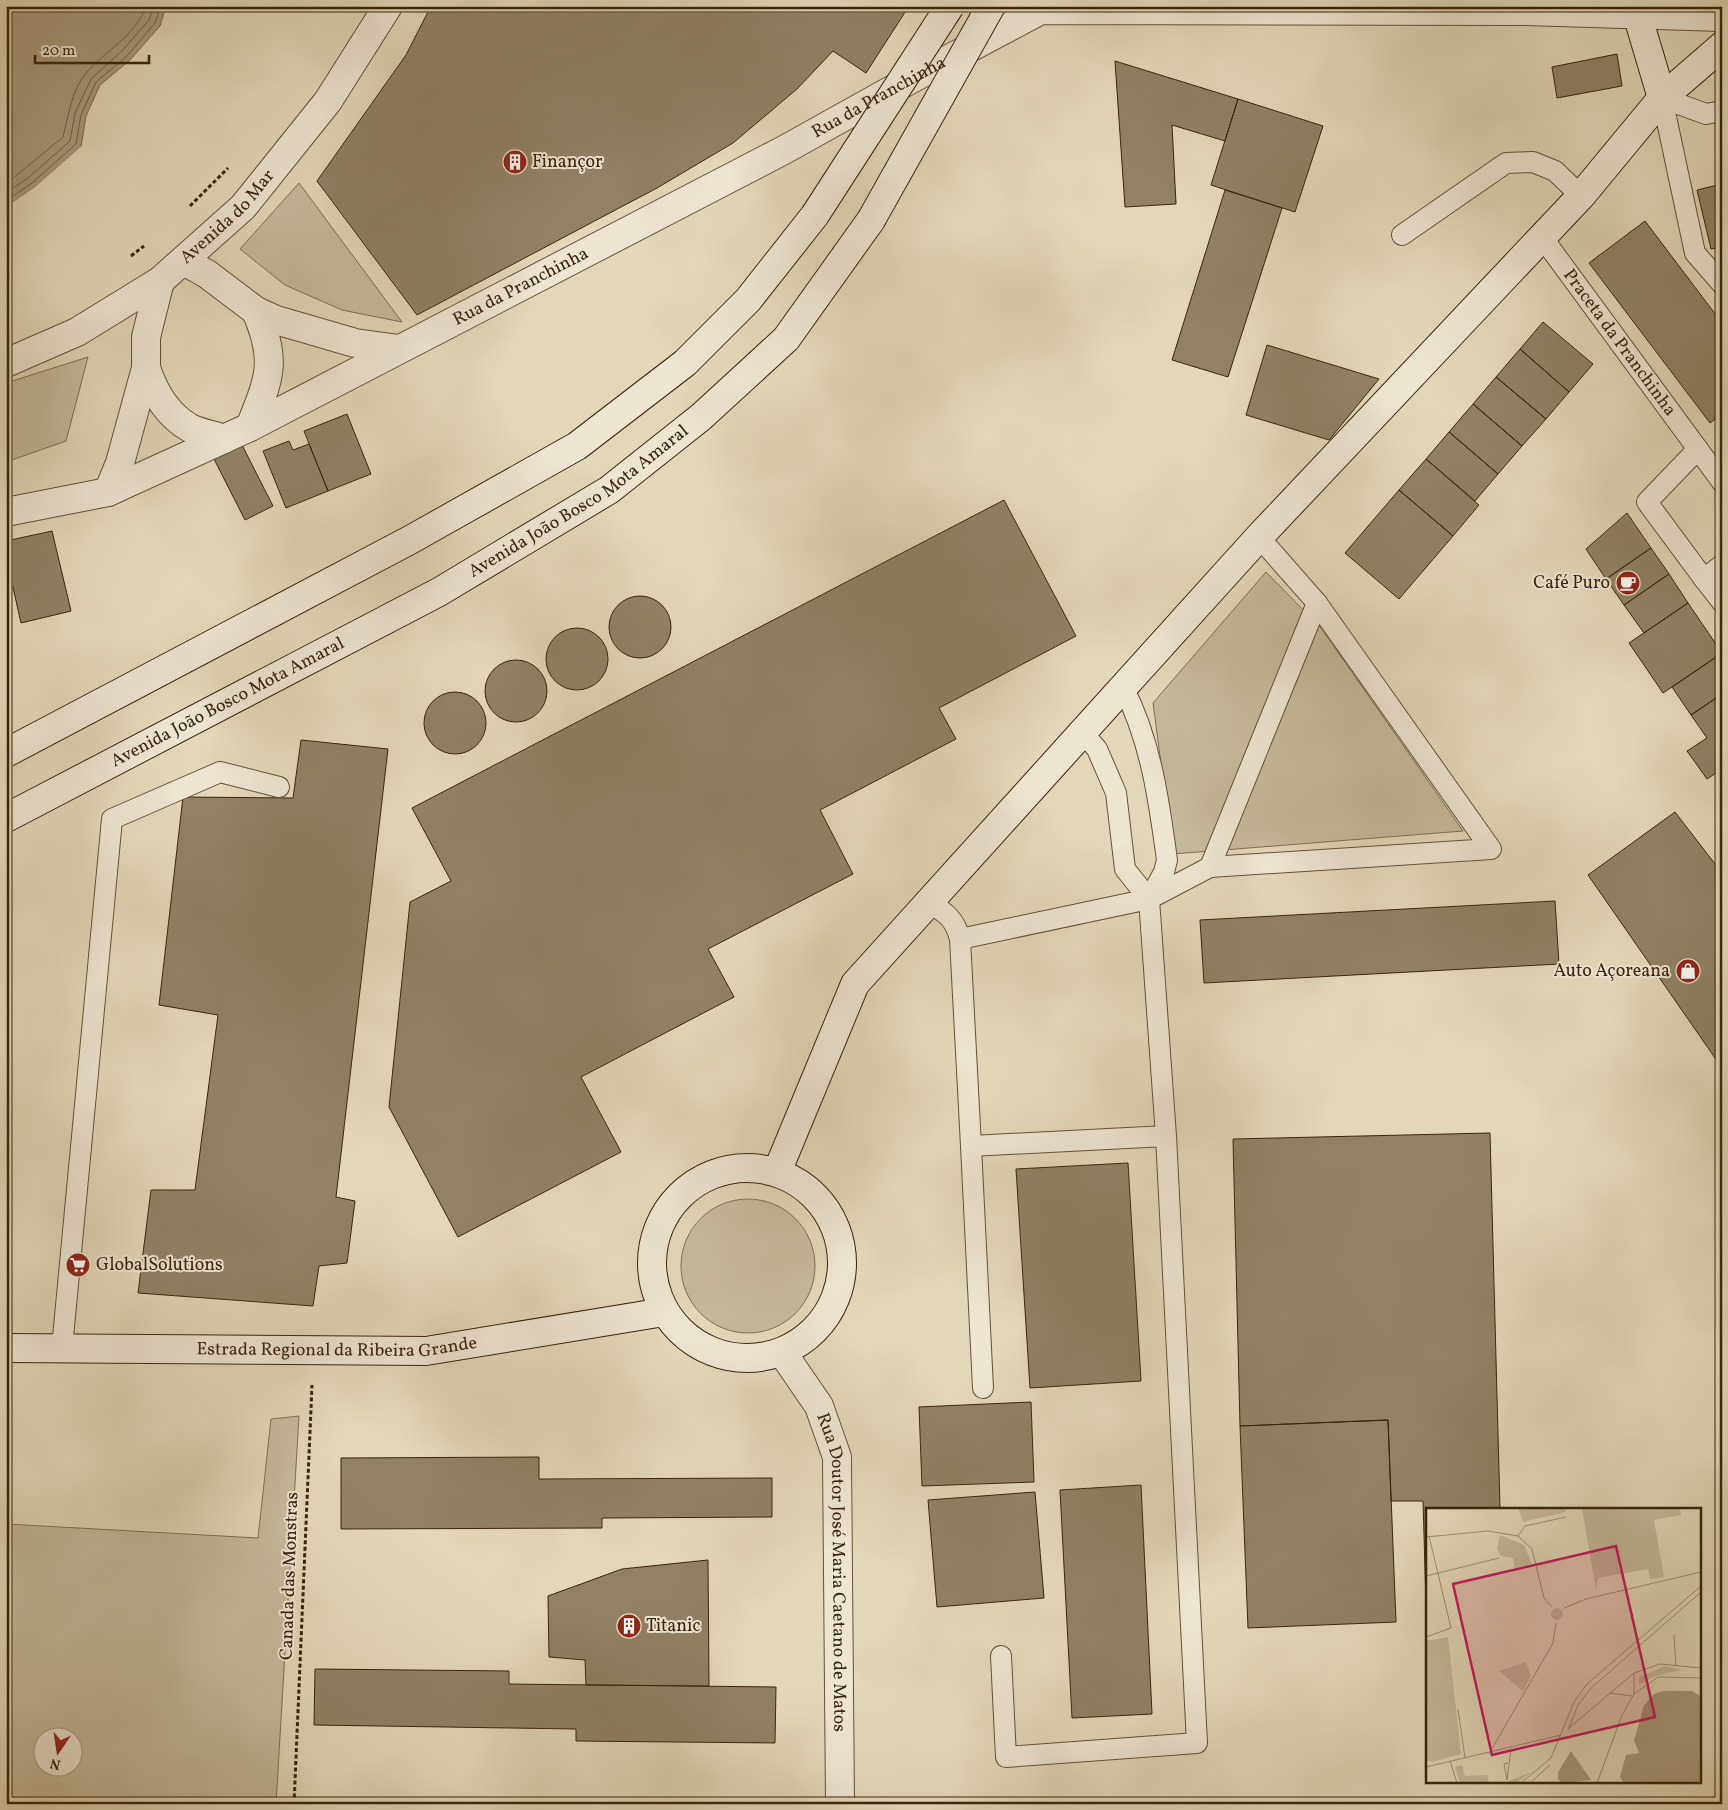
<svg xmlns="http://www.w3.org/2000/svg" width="1728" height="1810" font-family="Vollkorn,serif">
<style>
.green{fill:#c5b99b;stroke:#806e53;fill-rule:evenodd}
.water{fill:#a99a7d;stroke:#7d6b4f}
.pier{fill:#e2d7b8}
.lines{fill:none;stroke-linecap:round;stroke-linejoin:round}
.shore{stroke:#725f44;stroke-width:1}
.building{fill:#918165;stroke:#3a240b}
.service-casing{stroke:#645136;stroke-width:22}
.minor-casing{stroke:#645136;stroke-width:30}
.secondary-casing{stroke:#3a240b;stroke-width:30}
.path{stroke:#3a240b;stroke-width:3;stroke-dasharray:4 2.5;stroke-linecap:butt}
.service{stroke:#ece5d1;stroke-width:20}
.minor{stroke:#ece5d1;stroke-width:28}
.secondary{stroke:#ece5d1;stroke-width:28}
.secondary-bridge-casing{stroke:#3a240b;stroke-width:30;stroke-linecap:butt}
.secondary-bridge{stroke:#ece5d1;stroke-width:28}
.labels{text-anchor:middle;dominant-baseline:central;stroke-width:4;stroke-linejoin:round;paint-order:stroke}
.street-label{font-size:18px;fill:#3a240b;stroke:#ece5d1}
.poi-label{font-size:18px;fill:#3a240b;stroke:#ece5d1;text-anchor:start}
.inset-road{fill:none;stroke:#9f8f73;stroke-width:1}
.view{fill:#c2185b;fill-opacity:0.15;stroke:#c2185b;stroke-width:2.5}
.inset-edge{fill:none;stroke:#3a240b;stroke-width:2.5}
</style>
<rect width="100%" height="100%" fill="#e2d7b8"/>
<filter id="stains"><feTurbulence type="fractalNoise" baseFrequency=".004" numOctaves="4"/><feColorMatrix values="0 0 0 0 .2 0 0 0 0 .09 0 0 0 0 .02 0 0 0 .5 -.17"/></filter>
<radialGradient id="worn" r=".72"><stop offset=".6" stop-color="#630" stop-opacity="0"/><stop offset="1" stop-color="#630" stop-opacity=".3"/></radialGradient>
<path class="green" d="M299,183L402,322L342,310L285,285L240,249Z
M88,357L66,441L6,462V383Z
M1266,572L1321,628L1463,831L1173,854L1153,703Z
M681 1266a67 67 0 1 1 134 0a67 67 0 1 1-134 0Z
M299,1416L276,1804H6V1524L258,1538L271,1419ZM42,1738H72V1768H42Z"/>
<path class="water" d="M6,6H166L160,26L130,60L100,85L86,116L81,147L35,187L6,207Z"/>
<path class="pier" d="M84,144L83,149L36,189L6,210V207L35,187Z"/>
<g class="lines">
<path class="shore" d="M6,184L63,137C68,117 72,88 87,72C106,50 136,36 146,6
M6,193L28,178L70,141L75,113L91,79L122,51L149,20L154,6
M6,201L32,183L76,144L81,115L96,82L127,56L155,23L161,6"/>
</g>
<path class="building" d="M431,6H909L866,73L833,51L797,89L733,143L657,188L417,315L317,181L406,55Z
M1617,54L1622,86L1557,98L1552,67Z
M1115,61L1238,99L1225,141L1172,125L1176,204L1125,207Z
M1722,91V114L1716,93Z
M1238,99L1323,126L1295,212L1211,185Z
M1722,184V247L1711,249L1697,190Z
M1225,190L1282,208L1228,377L1172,360Z
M1645,221L1722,323V414L1710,423L1589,263Z
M1543,322L1593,364L1569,392L1520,349Z
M1267,345L1379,379L1329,440L1246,415Z
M1520,349L1569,392L1546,419L1496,377Z
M1496,377L1546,419L1522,446L1473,404Z
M1473,404L1522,446L1498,474L1449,432Z
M347,414L371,474L328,491L304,431Z
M1449,432L1498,474L1475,501L1426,459Z
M289,441L293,450L309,444L328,491L286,508L263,451Z
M241,443L273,506L245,520L213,457Z
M1426,459L1479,505L1453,536L1399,490Z
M1399,490L1453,536L1399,599L1345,553Z
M1004,500L1076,636L939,708L956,739L820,810L853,874L708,949L734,997L581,1077L621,1152L458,1237L389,1107L410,902L451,881L412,808Z
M1627,513L1651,548L1606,579L1586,549Z
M52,531L71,611L21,623L6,556V541Z
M1651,548L1669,574L1624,605L1606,579Z
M1669,574L1688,603L1644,633L1624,605Z
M609 627a31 31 0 1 1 62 0a31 31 0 1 1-62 0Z
M1688,603L1722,653L1663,693L1629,643Z
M546 659a31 31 0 1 1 62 0a31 31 0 1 1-62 0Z
M1722,653V694L1691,715L1672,687Z
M485 691a31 31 0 1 1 62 0a31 31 0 1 1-62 0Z
M424 723a31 31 0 1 1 62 0a31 31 0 1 1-62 0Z
M1722,694V769L1707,779L1687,751L1707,738L1691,715Z
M301,740L388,749L336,1197L355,1201L347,1263L319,1266L313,1306L138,1293L151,1190H195L218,1015L159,1005L183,797L293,798Z
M1675,812L1722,873V1068L1588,875Z
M1555,901L1559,964L1204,983L1200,920Z
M1490,1133L1500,1509H1427V1636L1423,1501H1391L1388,1420L1240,1426L1233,1139Z
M1128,1163L1141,1381L1030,1388L1016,1169Z
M1031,1402L1034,1482L922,1486L919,1407Z
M1388,1420L1396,1622L1248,1628L1240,1426Z
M539,1457V1479L772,1478V1517L602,1518V1528L341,1529V1458Z
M1141,1485L1152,1714L1072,1718L1060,1490Z
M1035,1492L1044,1598L937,1607L928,1500Z
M708,1560L709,1686L586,1685L585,1660L549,1657L548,1596L622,1569Z
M315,1669L509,1671V1684L776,1687L775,1743L576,1741V1729L314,1725Z"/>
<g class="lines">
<defs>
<g id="service">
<path d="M1722,111L1706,114L1662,98L1695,253L1722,284"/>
<path d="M1402,235L1506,163L1533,162L1555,171L1581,196"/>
<path id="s1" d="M1542,237L1722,482"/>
<path d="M1698,449L1647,502L1704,579L1722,565"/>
<path d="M1259,537L1317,603"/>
<path d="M1704,579L1722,602"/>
<path d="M1317,603L1491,849L1210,867Z"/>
<path d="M1123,687C1151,741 1159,801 1167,860L1164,872L1149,899"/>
<path d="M1082,732L1097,749L1116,793L1125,869L1149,899"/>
<path d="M1149,899L1210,867"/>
<path d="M929,902C946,913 955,919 960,939"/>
<path d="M971,1146L983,1388"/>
<path d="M62,1348L112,819L220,772L279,787"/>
<path d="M1001,1656L1006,1757L1197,1743L1166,1136L1149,899L960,939L971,1146L1166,1136"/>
</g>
<g id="minor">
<path d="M184,261L207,274L256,311L276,320L355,343L399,349"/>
<path id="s2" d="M6,363L77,332L160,281L243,207L328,101L388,6"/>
<path d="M146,368C154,392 167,415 190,428C200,433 213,435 224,439"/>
<path d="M250,427C269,379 278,362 256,311"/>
<path d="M108,492L120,463L146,368V337L160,281"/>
<path id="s3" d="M6,512L108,492L250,427L784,150L915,77L1041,10L1525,11L1722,17"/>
<path id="s4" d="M782,1352L819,1406L837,1457L840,1804"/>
</g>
<g id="secondary">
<path d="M1637,14L1662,98"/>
<path d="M6,753L410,540L577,446L685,363L748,300L815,215"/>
<path id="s5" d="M6,818L439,592L609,490L701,417L786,339L871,220"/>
<circle cx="747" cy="1263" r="95"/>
<path d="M777,1172L855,984L1259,537L1581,196L1662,98L1722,46"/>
<path id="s6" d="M6,1348L426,1351L664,1312"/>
</g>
</defs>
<use href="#service" class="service-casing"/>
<use href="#minor" class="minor-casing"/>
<use href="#secondary" class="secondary-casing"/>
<path class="path" d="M190,206L228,168
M131,256L144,246
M294,1804L312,1385"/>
<use href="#service" class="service"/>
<use href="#minor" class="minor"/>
<use href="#secondary" class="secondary"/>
<defs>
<path id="secondary-bridge" d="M815,215L950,6
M871,220L991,6"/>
</defs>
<use href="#secondary-bridge" class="secondary-bridge-casing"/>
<use href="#secondary-bridge" class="secondary-bridge"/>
</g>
<defs>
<symbol id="building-disc" viewBox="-11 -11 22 22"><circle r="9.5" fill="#8f2418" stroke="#ece5d1"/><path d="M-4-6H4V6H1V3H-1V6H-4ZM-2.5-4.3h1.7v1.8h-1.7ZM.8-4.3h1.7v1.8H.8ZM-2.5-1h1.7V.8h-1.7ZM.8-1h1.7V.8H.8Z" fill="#fff"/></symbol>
<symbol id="cafe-disc" viewBox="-11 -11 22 22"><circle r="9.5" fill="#8f2418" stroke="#ece5d1"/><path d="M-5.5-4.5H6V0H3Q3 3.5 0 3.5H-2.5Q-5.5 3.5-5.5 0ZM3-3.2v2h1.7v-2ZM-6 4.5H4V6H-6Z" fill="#fff"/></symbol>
<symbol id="shop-disc" viewBox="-11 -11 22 22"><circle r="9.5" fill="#8f2418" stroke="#ece5d1"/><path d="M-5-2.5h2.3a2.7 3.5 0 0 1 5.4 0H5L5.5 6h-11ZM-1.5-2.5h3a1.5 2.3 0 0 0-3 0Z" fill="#fff"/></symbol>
<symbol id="supermarket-disc" viewBox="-11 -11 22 22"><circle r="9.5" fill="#8f2418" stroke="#ece5d1"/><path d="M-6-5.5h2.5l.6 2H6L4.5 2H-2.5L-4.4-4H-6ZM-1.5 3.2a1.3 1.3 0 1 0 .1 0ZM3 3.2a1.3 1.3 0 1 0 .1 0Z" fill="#fff"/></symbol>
</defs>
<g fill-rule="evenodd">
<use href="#building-disc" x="501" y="148" width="28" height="28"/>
<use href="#cafe-disc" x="1614" y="569" width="28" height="28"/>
<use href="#shop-disc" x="1674" y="957" width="28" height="28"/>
<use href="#supermarket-disc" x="64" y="1251" width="28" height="28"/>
<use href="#building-disc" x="615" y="1612" width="28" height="28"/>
</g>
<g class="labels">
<g class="street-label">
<text stroke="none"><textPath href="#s3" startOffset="970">Rua da Pranchinha</textPath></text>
<text stroke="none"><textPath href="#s2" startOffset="268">Avenida do Mar</textPath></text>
<text stroke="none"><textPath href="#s3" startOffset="565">Rua da Pranchinha</textPath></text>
<text stroke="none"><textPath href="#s1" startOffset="131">Praceta da Pranchinha</textPath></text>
<text stroke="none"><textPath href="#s5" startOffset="655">Avenida João Bosco Mota Amaral</textPath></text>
<text stroke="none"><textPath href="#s5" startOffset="250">Avenida João Bosco Mota Amaral</textPath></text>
<text stroke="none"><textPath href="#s6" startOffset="331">Estrada Regional da Ribeira Grande</textPath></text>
<text stroke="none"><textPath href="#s4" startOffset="234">Rua Doutor José Maria Caetano de Matos</textPath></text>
<text transform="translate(290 1576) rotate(-88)">Canada das Monstras</text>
</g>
<g class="poi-label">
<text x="532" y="162">Finançor</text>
<text x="1610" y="583" text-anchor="end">Café Puro</text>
<text x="1670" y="971" text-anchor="end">Auto Açoreana</text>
<text x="96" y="1265">GlobalSolutions</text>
<text x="646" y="1626">Titanic</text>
</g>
</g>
<g transform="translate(1426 1508)">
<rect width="275" height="275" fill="#e2d7b8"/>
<path d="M92,0H138L140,4L97,14ZM156,0H254L255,7L228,12L238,69L224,71L222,61L172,70L170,82ZM74,27L98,37L106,56L89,60L87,50L75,48L71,41ZM125 106a6 6 0 1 1 12 0a6 6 0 1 1-12 0ZM22,129L35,246L6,254L2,252L0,256V133ZM100,154L105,168L97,183L73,163ZM239,158L254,162L229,168L213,177V169ZM36,257L39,268L61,267L63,274H80L106,264L90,275H34L29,259Z" fill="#c5b99b"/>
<path d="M246,181L265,182L275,189V275H198L194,269L200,247L213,245L208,233L218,197L229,185ZM145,243L165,272L136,275L132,271V264Z" fill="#a99a7d"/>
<path d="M246,179L272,183H234L225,188L216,201L224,186Z" fill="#e2d7b8"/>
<path class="inset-road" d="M92,28L99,18L140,9M0,29L62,23L92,28L106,41L118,90L126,99M0,68L73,50M138,100L160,91L275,64M248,127L250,158M0,129L25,120L3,28M184,185L206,188M208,186V165M32,201L39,250M143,220L208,165L234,156L275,160M142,222L152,197L165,180L275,84M63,246L127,135L130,115M24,253L31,275M82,255L78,256L81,272L85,241M0,259L135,227M95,275L125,250L148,194L161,176L275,78M104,275L124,257M171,275L196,207L208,186L232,169L275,170"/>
<path class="view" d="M190,38L229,209L66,247L27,76Z"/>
<rect width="275" height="275" class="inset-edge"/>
</g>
<rect width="1728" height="1810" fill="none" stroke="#e2d7b8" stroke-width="25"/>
<rect x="8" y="8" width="1713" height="1795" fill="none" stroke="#3a240b" stroke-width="2.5"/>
<rect x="12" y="12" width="1703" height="1785" fill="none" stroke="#3a240b"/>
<g transform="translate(58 1752) rotate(193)"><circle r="24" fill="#ece5d1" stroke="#a59882"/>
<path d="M0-4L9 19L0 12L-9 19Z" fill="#8f2418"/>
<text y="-8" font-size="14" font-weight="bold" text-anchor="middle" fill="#3a240b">N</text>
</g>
<path d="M35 55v8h114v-8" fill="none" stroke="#3a240b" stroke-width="2.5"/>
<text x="42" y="55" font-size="15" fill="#3a240b" stroke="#ece5d1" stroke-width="4" paint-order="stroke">20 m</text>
<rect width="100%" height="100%" filter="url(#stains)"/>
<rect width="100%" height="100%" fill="url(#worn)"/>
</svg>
